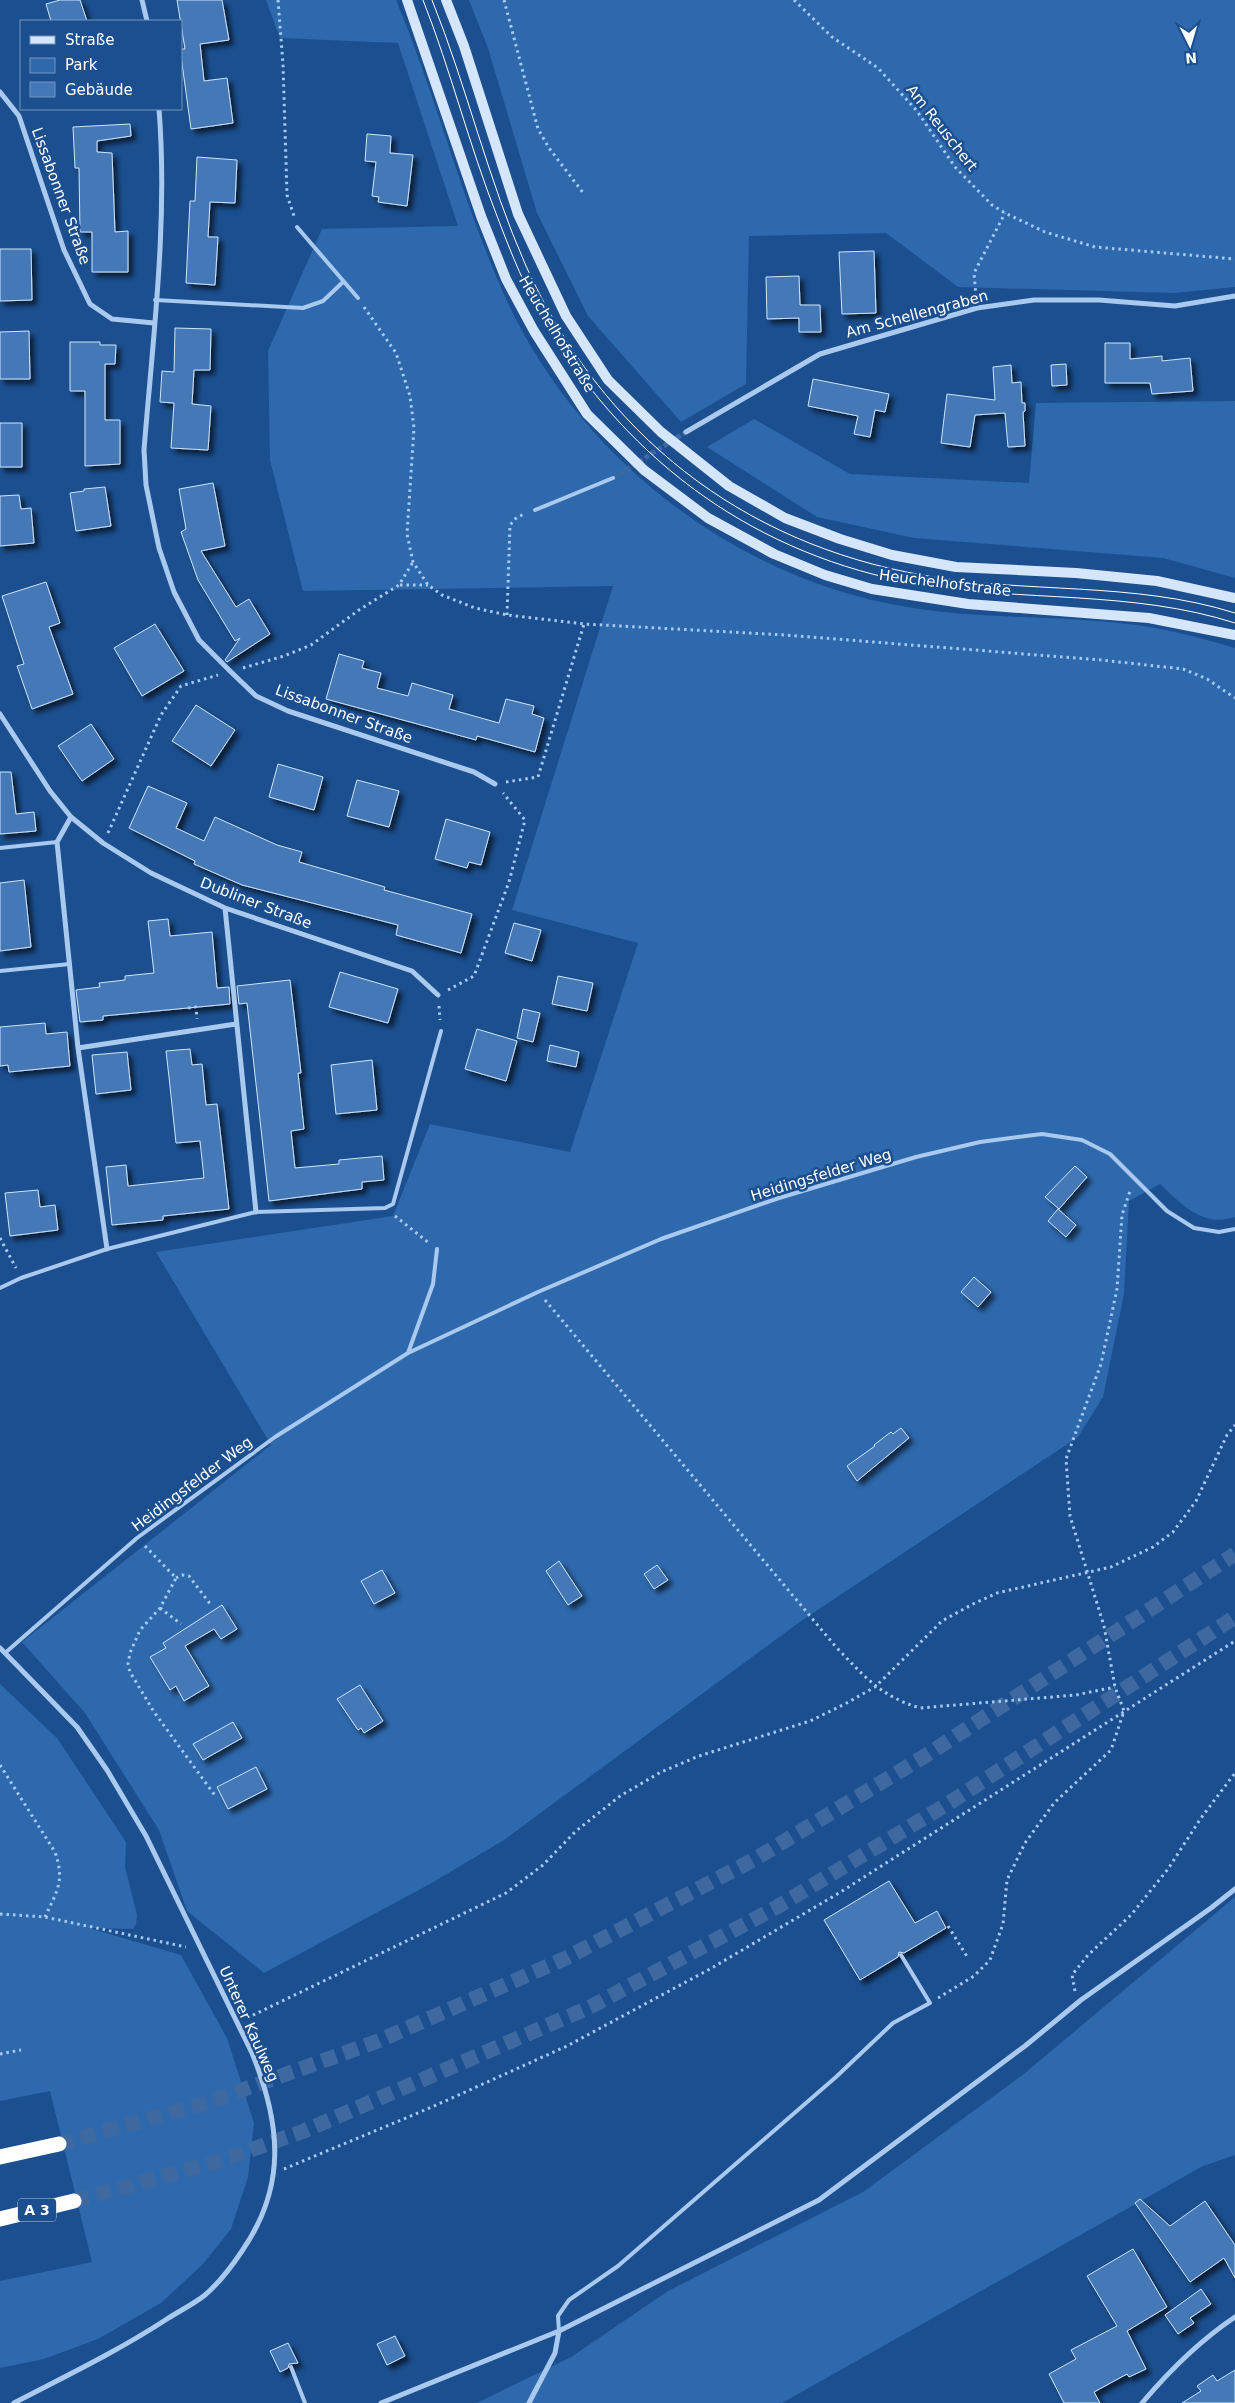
<svg xmlns="http://www.w3.org/2000/svg" width="1235" height="2403" font-family="'DejaVu Sans',sans-serif">
<style>
.green{fill:#2e69ad}
.building{fill:#4478b7;stroke:#cfe3fa;filter:url(#shadow)}
.lines{fill:none;stroke-linecap:round;stroke-linejoin:round}
.street-tunnel{stroke:#3d69a0;stroke-width:5;stroke-dasharray:5 2.5;stroke-linecap:butt}
.highway-tunnel{stroke:#3d69a0;stroke-width:15;stroke-dasharray:15 8;stroke-linecap:butt}
.path{stroke:#a9c9ee;stroke-width:3;stroke-dasharray:2.5 4;stroke-linecap:butt}
.lane{stroke:#a9c9ee;stroke-width:4}
.street{stroke:#a9c9ee;stroke-width:5}
.secondary{stroke:#d6e6fa;stroke-width:10}
.highway{stroke:#fff;stroke-width:15}
.tram{stroke:#fff;stroke-width:1}
.labels{text-anchor:middle;dominant-baseline:central;stroke-width:5;stroke-linejoin:round;paint-order:stroke}
.shield{fill:#1b4f8f;stroke:#bbcadd;stroke-width:1}
.shield-label{font-size:14px;font-weight:bold;fill:#fff}
.street-label{font-size:15px;fill:#fff;stroke:#1b4f8f}
</style>
<defs>
<filter id="shadow"><feDropShadow dx="4.5" dy="4.5" stdDeviation="2.5" flood-color="#0009"/></filter>
</defs>
<rect width="100%" height="100%" fill="#1b4f8f"/>
<path class="green" d="M266,0H396C437,98 462,202 506,299C579,458 735,579 907,607C989,621 1073,614 1155,628C1182,633 1209,640 1235,648V1217C1203,1228 1181,1204 1160,1184L1129,1201L1124,1294L1103,1397L1078,1437L801,1621L504,1840L430,1884L264,1973L187,1911L159,1830L85,1713L22,1642L271,1445L156,1252L393,1216L430,1124L570,1152L638,943L512,910L613,586L303,591L270,460L268,351L322,229L458,226L398,43L280,38Z
M469,0H1235V287L1174,293L958,287L886,233L749,236L746,384L681,422L588,316L537,213L488,48Z
M1235,401V578L1163,558L914,538L817,517L707,447L754,419L850,474L1029,483L1036,403Z
M0,1684L57,1738L126,1842L125,1867L137,1915L136,1924L133,1929L89,1928L181,1955L227,2038L254,2123L248,2177L231,2229L203,2264L161,2303L98,2339L44,2359L0,2368V2281L92,2262L50,2091L0,2101Z
M1235,1897V2155L1203,2166L782,2403H477L571,2357L668,2291L863,2192L1025,2073Z"/>
<path class="building" d="M60,0H80L87,21H51L46,4Z
M177,0H222L229,40L200,44L204,81L227,78L233,123L191,129L181,56V49H185Z
M130,124L131,136L97,141V152L112,153L115,232L128,231V272H92V232H80L79,168H75L73,127Z
M367,134L391,136L390,153L413,155L407,206L378,202L379,197L372,196L376,162L365,161Z
M197,157L237,160L235,203L210,202L208,237H218L215,285L186,283L190,201H195Z
M0,249H31L32,300L0,301Z
M874,251L876,313L842,314L839,252Z
M799,276L800,305H820L821,332H799V318L767,319L766,277Z
M175,328L211,329L210,370H194L192,404L211,406L208,450L171,448L174,403L160,402L162,371L174,372Z
M29,331L30,379H0V332Z
M70,342H100V345H116L115,364H105V420H120V464L85,466V391H70Z
M1105,343H1130V359L1162,356V361L1190,358L1193,391L1152,394L1150,383H1105Z
M1066,364L1067,385L1052,386L1051,365Z
M1011,365L1012,383L1021,382L1022,403H1025V411L1023,412L1025,446L1008,447L1005,413L975,415L970,447L941,443L947,394L995,400L993,367Z
M813,379L889,394L885,412L875,410L870,437L854,434L858,416L808,406Z
M0,423H22V467H0Z
M213,483L225,546L201,551L236,607L249,599L270,634L227,662L225,660L240,638L235,641L198,580L181,532L186,529L179,489Z
M105,487L111,526L76,531L70,493L84,491V489Z
M19,495L21,509L31,508L34,543L0,546V496Z
M46,582L60,623L49,627L73,694L32,709L17,666L24,664L2,596Z
M155,624L184,671L142,696L114,648Z
M339,654L364,661L362,668L381,673L377,688L408,696L412,683L453,695L449,709L499,723L506,699L534,706L532,714L544,718L535,752L477,736L476,740L443,731L326,699Z
M196,705L235,730L211,766L172,741Z
M91,724L114,759L82,781L58,746Z
M278,764L323,777L314,810L269,797Z
M0,772H11L16,814L34,812L36,831L0,834Z
M357,780L399,791L389,827L347,816Z
M148,786L187,803L176,828L204,841L215,817L277,845L302,852L299,862L385,887L384,890L472,914L461,953L396,935L398,925L242,885L194,864L195,861L129,828Z
M446,819L490,832L481,865L469,862L467,868L435,859Z
M24,880L31,947L0,951V883Z
M168,919L170,936L212,932L217,988L229,987L230,1004L103,1016V1020L80,1022L76,990L100,987L99,983L125,980V976L154,973L148,921Z
M514,923L541,930L532,961L505,953Z
M340,972L398,989L388,1023L329,1007Z
M558,976L593,983L587,1011L552,1004Z
M290,980L301,1073H298L304,1129L291,1131L295,1168L339,1164V1160L382,1156L384,1180L362,1182V1189L269,1201L247,1003L239,1004L237,986Z
M523,1009L540,1013L533,1042L517,1038Z
M45,1023L46,1034L67,1032L70,1066L9,1072L8,1065L0,1066V1027Z
M477,1029L517,1041L506,1081L465,1069Z
M550,1045L579,1052L576,1067L547,1061Z
M190,1049L192,1065L202,1064L206,1105L217,1104L229,1209L163,1216V1220L112,1225L106,1167L126,1165L128,1186L204,1178L200,1141L176,1143L169,1077L166,1051Z
M127,1052L131,1090L96,1094L92,1055Z
M372,1060L377,1110L336,1114L331,1065Z
M1075,1166L1087,1177L1059,1209L1045,1197Z
M38,1190L40,1207L55,1205L58,1230L10,1236L5,1193Z
M1058,1209L1076,1225L1066,1237L1048,1221Z
M974,1277L991,1292L978,1307L961,1292Z
M901,1428L909,1438L857,1481L847,1466L875,1446L874,1445L891,1432L893,1434Z
M559,1561L582,1596L568,1605L546,1571Z
M657,1565L668,1580L654,1589L644,1574Z
M382,1570L395,1593L374,1604L361,1581Z
M222,1605L237,1629L221,1639L214,1629L185,1646L209,1686L184,1701L176,1686L170,1690L150,1657L166,1648L163,1643Z
M360,1685L383,1721L364,1733L361,1728L358,1730L337,1699Z
M233,1722L242,1738L203,1760L193,1744Z
M256,1767L267,1789L228,1809L217,1787Z
M889,1881L915,1923L937,1911L946,1928L904,1953L899,1952L898,1957L860,1980L824,1920Z
M1140,2199L1170,2226L1205,2201L1235,2245V2278L1224,2258L1190,2282L1135,2203Z
M1133,2249L1167,2307L1127,2331L1146,2369L1129,2377L1127,2374L1094,2392L1100,2403H1064L1049,2374L1076,2359L1071,2350L1117,2326L1087,2276Z
M1201,2289L1211,2304L1190,2318L1194,2323L1178,2334L1165,2315Z
M395,2336L405,2356L387,2365L377,2344Z
M288,2343L298,2363L289,2364L288,2368L280,2372L270,2351Z
M1235,2370V2403H1182L1201,2391L1197,2386L1213,2375L1217,2381Z"/>
<g class="lines">
<path class="street-tunnel" d="M613,478L686,432"/>
<path class="highway-tunnel" d="M59,2144L206,2103L378,2041L566,1958L755,1859L925,1756L1235,1554
M74,2201L222,2160L304,2131L590,2007L777,1907L949,1803L1235,1617"/>
<path class="path" d="M278,0L283,64L287,195L294,216
M504,0L538,129L549,148L584,194
M794,0L832,37L878,68L917,111L955,167L992,205L1005,213L1045,232L1095,247L1235,259
M976,297L974,273L1005,213
M364,307L396,353L410,396L414,428L407,534L413,562L428,585L442,595L475,608L507,615L584,624L785,635L1101,660L1183,669L1207,679L1235,698
M400,585H428
M507,615L510,525L517,517L525,514
M243,668L284,656L311,645L359,610L399,585L413,562
M506,782L538,777L584,624
M108,833L161,715L181,686L218,675
M448,990L474,976L509,882L525,820L503,793
M439,1006L440,1020
M188,1008L196,1007L197,1019
M395,1216L429,1243
M0,1238L16,1268
M545,1300L836,1647C864,1676 880,1696 920,1708L1076,1695L1115,1687
M145,1546L176,1578L160,1608L140,1630L130,1653L128,1664L130,1672L154,1712L216,1797
M176,1578L182,1575L189,1576L211,1605
M160,1608L181,1624
M0,1765L55,1852C65,1881 57,1891 45,1917
M0,1914L45,1917L186,1947
M948,1926L968,1958
M1075,1991L1072,1975L1088,1955L1131,1915L1168,1869L1201,1818L1235,1773
M938,1998L974,1976L990,1960L1003,1924L1007,1880L1025,1843L1054,1803L1111,1750L1124,1711L1115,1687L1104,1626L1070,1516L1066,1459L1101,1364L1117,1289L1122,1215L1130,1191
M247,2018L506,1893L543,1865L576,1831L620,1796L661,1772L699,1756L810,1721L845,1704L875,1687L942,1621L973,1604L997,1593L1111,1567L1153,1547L1173,1532L1196,1501L1227,1435L1235,1425
M0,2054L21,2050
M284,2169L432,2107L567,2046L710,1969L839,1893L1235,1641"/>
<path class="lane" d="M297,227L358,298
M155,300L303,308L323,301L343,282
M535,510L613,478
M0,848L57,842
M0,971L70,964
M0,1288L21,1278L107,1249L256,1212L385,1208L393,1204L441,1031
M408,1353L433,1284L437,1249
M5,1653L137,1538L275,1437L408,1353L538,1292L661,1239L779,1198L916,1157L980,1142L1042,1134L1082,1140L1110,1154L1167,1211L1194,1228L1219,1232L1235,1229
M559,2331L558,2316L569,2300L618,2266L836,2077L893,2023L930,2003L901,1955
M291,2367L305,2403"/>
<path class="street" d="M142,0L147,21
M0,92L19,116L64,250L90,304L112,319L154,323
M159,109C168,222 153,337 144,450L146,485L159,548L174,592L199,640L230,671L256,696L288,711L474,772L495,784
M686,432L820,354L977,308L1034,300H1099L1175,306L1235,296
M0,714L50,791L71,817L103,843L151,873L225,908L412,971L438,995
M71,817L57,842L78,1048L107,1249
M225,908L256,1212
M78,1048L236,1024
M0,1648L77,1727L107,1770L146,1836L252,2053C281,2124 287,2186 242,2251C232,2266 219,2283 205,2295C194,2304 179,2311 167,2319C118,2351 66,2376 14,2403
M381,2403L559,2331L819,2200L1025,2046L1081,2000L1211,1908L1235,1889
M529,2403L555,2353L559,2331
M1142,2403C1170,2370 1199,2341 1235,2317"/>
<path class="secondary" d="M407,0L481,216L506,279L534,331L587,414L644,470L708,518L774,554L825,575L872,589L968,604L1149,618L1235,635
M446,0L464,46L518,214L566,316L608,380L661,432L729,486L785,518L840,539L892,555L956,567L1076,573L1157,581L1235,598"/>
<path class="highway" d="M0,2157L59,2144
M0,2219L74,2201"/>
<path class="tram" d="M423,0C451,71 469,145 497,216C511,253 526,291 547,325C630,464 758,556 918,584C1023,602 1132,590 1235,623
M432,0C467,87 488,180 526,266C602,434 741,543 922,575C1025,594 1134,581 1235,613"/>
</g>
<g class="labels">
<rect class="shield" x="18" y="2198.5" width="38" height="23" rx="4"/>
<g class="shield-label">
<text x="37" y="2210">A 3</text>
</g>
<g class="street-label">
<text transform="translate(942 128) rotate(52)">Am Reuschert</text>
<text transform="translate(61 196) rotate(70)">Lissabonner Straße</text>
<text transform="translate(917 314) rotate(-15)">Am Schellengraben</text>
<text transform="translate(557 334) rotate(59)">Heuchelhofstraße</text>
<text transform="translate(945 583) rotate(7)">Heuchelhofstraße</text>
<text transform="translate(344 714) rotate(20)">Lissabonner Straße</text>
<text transform="translate(256 903) rotate(21)">Dubliner Straße</text>
<text transform="translate(821 1175) rotate(-17)">Heidingsfelder Weg</text>
<text transform="translate(192 1484) rotate(-37)">Heidingsfelder Weg</text>
<text transform="translate(249 2024) rotate(66)">Unterer Kaulweg</text>
</g>
</g>
<rect x="20" y="20" width="162" height="90" fill="#1b4f8f" stroke="#7695bc"/>
<rect x="30" y="36" width="25" height="8" fill="#d6e6fa" stroke="#7695bc"/>
<text x="65" y="45" font-size="15" fill="#ffffff">Straße</text>
<rect x="30" y="58" width="25" height="15" fill="#2e69ad" stroke="#7695bc"/>
<text x="65" y="70" font-size="15" fill="#ffffff">Park</text>
<rect x="30" y="82" width="25" height="15" fill="#4478b7" stroke="#7695bc"/>
<text x="65" y="95" font-size="15" fill="#ffffff">Gebäude</text>
<g transform="translate(1190 45) rotate(175)" stroke="#1b4f8f" stroke-width="4" paint-order="stroke">
<path d="M0-4L9 19L0 12L-9 19Z" fill="#ffffff"/>
<text y="-8" font-size="14" font-weight="bold" text-anchor="middle" fill="#ffffff">N</text>
</g>
</svg>
